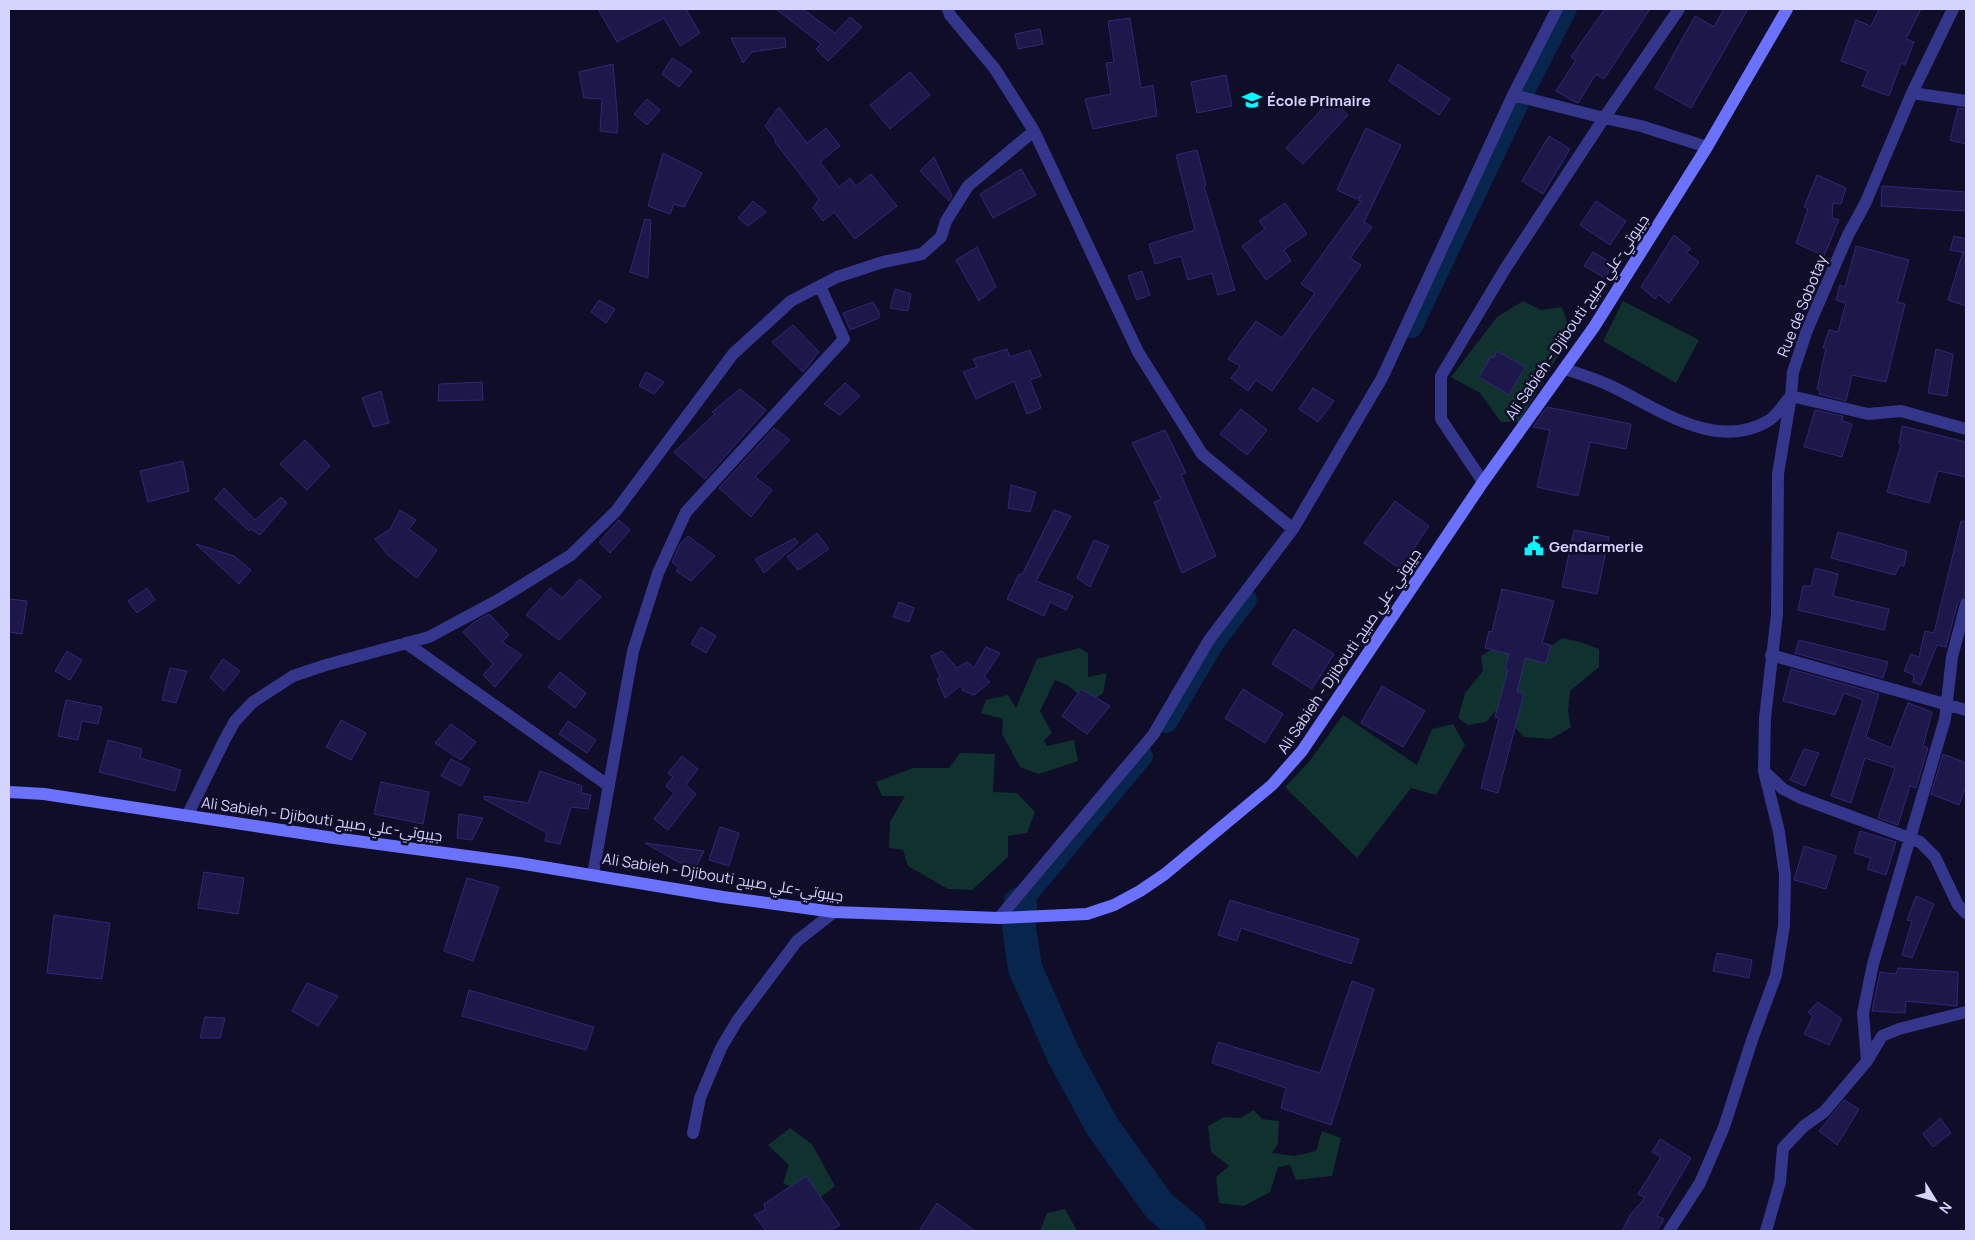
<svg xmlns="http://www.w3.org/2000/svg" width="1975" height="1240" font-family="Manrope,Cairo,sans-serif">
<style>
.green{fill:#0f322e}
.lines{fill:none;stroke-linecap:round;stroke-linejoin:round}
.canal{stroke:#07254d;stroke-width:20}
.river{stroke:#07254d;stroke-width:34}
.building{fill:#1e174a;stroke:#312779}
.minor{stroke:#33368b;stroke-width:12}
.secondary{stroke:#6a72ff;stroke-width:12}
.labels{text-anchor:middle;dominant-baseline:central;stroke-width:5;stroke-linejoin:round;paint-order:stroke}
.poi-label{font-size:15px;font-weight:bold;fill:#d5d3ff;stroke:#0f0d28;text-anchor:start}
.street-label{font-size:15px;fill:#d5d3ff;stroke:#0f0d28}
</style>
<rect width="100%" height="100%" fill="#0f0d28"/>
<path class="green" d="M1523,301L1541,310L1562,307L1571,333L1519,422H1501L1480,393L1451,377L1497,317Z
M1623,301L1699,340L1676,383L1603,341Z
M1562,638L1581,642L1599,649V667L1570,691L1568,711L1571,727L1551,739L1524,737L1512,724L1509,696L1486,722L1468,725L1458,718L1465,693L1483,671L1481,656L1494,648L1537,656Z
M1079,648L1088,653V677L1107,673L1103,693L1088,703L1069,686L1055,680L1040,711L1052,733L1044,740L1047,746L1074,740L1078,761L1039,774L1020,767L1002,734L1003,719L981,713L986,700L1008,695L1016,708L1037,659Z
M1343,715L1417,765L1432,729L1453,724L1465,745L1436,795L1411,788L1357,858L1285,787L1308,763Z
M960,753L995,754L993,792L1017,793L1035,812L1027,833L1008,836V857L972,890L948,889L908,866L903,850L889,848L890,822L905,796H882L876,782L913,768H949Z
M1254,1110L1262,1119L1279,1121L1278,1144L1272,1153L1294,1156L1316,1151L1322,1131L1341,1138L1332,1176L1296,1180L1290,1165L1278,1167L1270,1192L1244,1206L1219,1203L1216,1177L1229,1166L1211,1152L1208,1126L1224,1117L1240,1118Z
M790,1128L812,1144L835,1186L816,1201L783,1183L789,1165L768,1145Z
M1065,1209L1077,1231H1040L1047,1213Z"/>
<g class="lines">
<path class="canal" d="M1412,328L1522,97L1567,9
M1167,723L1215,642L1247,600
M1020,904L1143,756"/>
<path class="river" d="M1020,904L1019,927L1025,968L1064,1056L1102,1126L1159,1206L1189,1231"/>
</g>
<path class="building" d="M598,9H686L700,33L680,46L664,18L617,42Z
M776,9H803L835,33L850,17L862,27L828,61L816,49L821,44Z
M1605,9H1650L1604,79L1596,74L1578,103L1575,102L1556,91L1576,60L1571,57Z
M1724,9H1748L1691,108L1655,88L1695,16L1714,27Z
M1879,9H1921L1906,39L1914,42L1905,65L1901,63L1889,96L1862,86L1868,71L1841,61L1856,20L1871,26Z
M1130,18L1141,88L1153,85L1157,116L1093,129L1085,99L1111,94L1106,63L1114,62L1108,21Z
M1040,29L1043,44L1018,49L1015,34Z
M731,38H785L786,47L752,52L743,63Z
M672,58L692,71L679,87L662,74Z
M613,64L618,123L617,133L600,131L602,99L584,98L579,72Z
M1398,64L1450,99L1439,115L1389,81Z
M910,72L930,95L890,129L870,105Z
M1226,75L1232,106L1197,113L1191,82Z
M647,99L660,110L647,125L634,114Z
M1331,99L1348,115L1303,164L1286,148Z
M779,107L807,143L826,128L840,146L820,162L839,187L850,178L856,186L871,174L897,206L855,239L834,212L823,221L813,208L819,199L775,142L776,140L765,126Z
M1958,108L1966,109V144L1950,140Z
M1366,128L1401,145L1364,222L1372,227L1350,258L1361,265L1272,391L1256,380L1248,391L1231,378L1240,366L1228,359L1256,321L1282,338L1315,293L1301,284L1361,201L1358,200L1361,195L1356,199L1337,190Z
M1549,136L1570,149L1543,194L1522,181Z
M1197,150L1206,185L1204,186L1235,290L1218,295L1212,273L1188,280L1181,256L1155,264L1149,244L1195,230L1176,155Z
M663,153L702,173L684,207L674,204L670,214L648,206Z
M934,157L952,196L949,201L920,171Z
M1021,169L1036,195L993,218L980,194Z
M1817,175L1846,188L1841,204L1833,203L1832,218L1839,220L1824,256L1796,243L1808,209L1804,207Z
M1882,186L1966,192V211L1881,206Z
M753,201L766,212L748,226L738,218Z
M1596,201L1626,221L1610,245L1580,225Z
M1285,203L1307,234L1284,250L1291,261L1266,280L1242,246L1265,229L1259,221Z
M645,219L651,220L648,278L630,272Z
M1674,235L1691,249L1686,252L1699,262L1669,303L1659,295L1655,299L1641,287Z
M1954,236L1966,239V253L1950,250Z
M1856,246L1909,260L1897,302L1905,304L1886,382L1852,375L1846,401L1819,394L1820,390L1817,389L1826,348H1823L1829,330L1838,332L1846,303L1836,300L1840,285L1845,287Z
M977,247L996,287L979,301L956,260Z
M1593,252L1613,264L1605,278L1584,266Z
M1963,252L1966,253V306L1948,300Z
M1142,271L1150,295L1137,300L1128,276Z
M895,289L911,294L908,311L890,308Z
M599,300L615,309L606,323L591,312Z
M873,302L879,312V318L850,330L843,313Z
M793,325L819,352L803,372L772,342Z
M1007,349L1010,357L1030,350L1041,376L1030,380L1041,408L1027,414L1014,381L976,399L963,372L977,367L973,359Z
M1936,349L1953,354L1947,396L1928,393Z
M1497,351L1525,367L1509,395L1479,377L1491,356L1494,358Z
M646,372L664,382L654,394L639,386Z
M482,382L483,400L438,401L439,384Z
M845,383L860,396L840,415L824,404Z
M1313,388L1334,401L1318,422L1299,409Z
M740,389L766,410L705,479L674,452L715,414L712,412Z
M381,391L389,423L373,427L362,398Z
M1547,407L1631,424L1626,449L1590,442L1578,496L1537,487L1550,430L1533,427Z
M1241,409L1267,430L1247,455L1220,434Z
M1815,410L1843,416L1842,421L1852,424L1842,457L1804,447Z
M1902,426L1966,442V477L1938,471L1929,503L1887,492L1901,444H1899Z
M774,428L790,440L755,477L772,490L751,517L719,488Z
M1165,430L1186,473L1181,475L1216,556L1182,573L1154,502L1161,499L1132,443Z
M305,440L330,466L307,490L280,464Z
M183,461L189,491L148,502L140,471Z
M1011,485L1036,492L1030,512L1008,508Z
M224,488L255,520L281,497L287,503L260,535L251,529L249,531L215,499Z
M1395,501L1429,526L1400,569L1364,543Z
M400,510L416,520L409,529L437,550L417,578L388,555L375,539L390,529Z
M1054,510L1071,516L1036,581L1073,596L1066,610L1050,602L1044,616L1007,599L1019,574L1022,575Z
M619,520L630,530L610,553L599,542Z
M1961,521L1966,522L1965,596L1958,602L1946,647L1937,645L1921,685L1913,682L1914,675L1904,671L1911,654L1919,657L1925,631L1934,633Z
M1574,530L1609,537L1597,594L1562,587Z
M1838,532L1907,551L1904,566L1900,565L1895,575L1831,558Z
M817,533L829,549L798,570L787,557Z
M688,536L715,556L691,581L676,571L679,568L672,562L680,544Z
M795,538L798,543L764,573L755,559Z
M1094,540L1109,546L1090,587L1077,578Z
M196,544L234,556L251,570L239,584Z
M1815,568L1838,574L1833,596L1889,609L1884,630L1798,610L1803,586H1811Z
M580,579L601,597L559,640L526,615L550,588L562,598Z
M147,588L155,600L137,613L128,601Z
M1502,589L1554,601L1542,643L1551,645L1546,663L1525,658L1517,692L1524,693L1498,793L1481,788L1499,718L1495,717L1508,670L1505,669L1509,654L1485,648L1489,631L1492,632Z
M9,599L27,601L22,634L9,632Z
M899,602L914,608L909,622L893,617Z
M489,614L509,635L502,642L522,655L495,687L483,675L493,664L463,632L473,623Z
M701,627L716,636L706,653L691,644Z
M1294,629L1334,654L1312,689L1272,664Z
M1799,640L1888,662L1883,678L1795,653Z
M986,647L1000,653L984,677L990,682L974,695L962,690L963,688L960,686L945,698L937,679L940,677L931,656L942,651L957,668L967,662L974,668Z
M67,651L82,660L70,680L55,671Z
M223,659L240,671L224,691L210,677Z
M170,668L187,671L176,703L162,700Z
M1791,669L1879,694L1866,737L1891,748L1908,703L1932,712L1923,746L1928,748L1916,788L1910,786L1898,825L1878,818L1895,768L1865,758L1851,803L1831,796L1863,700L1844,693L1835,715L1783,701Z
M560,672L586,693L575,708L548,687Z
M1382,686L1425,711L1403,747L1361,723Z
M1081,689L1110,706L1087,734L1062,716Z
M1243,689L1283,714L1265,743L1225,718Z
M66,700L102,707L98,724L82,721L78,740L58,736Z
M341,720L366,733L351,760L326,747Z
M568,721L596,740L587,753L559,734Z
M451,724L476,742L461,760L435,743Z
M108,740L142,749L140,758L181,770L175,791L99,772Z
M1804,749L1819,753L1805,786L1790,780Z
M1943,754L1966,763V785L1959,805L1931,794Z
M682,756L698,769L686,785L696,794L668,830L654,819L674,793L666,786L673,777L668,773Z
M451,759L470,769L461,786L441,776Z
M540,771L582,786L581,793L591,795L588,809L571,807L560,844L545,841L547,833L484,799V796L528,803Z
M381,782L429,792L423,824L374,814Z
M459,814L483,818L472,840L457,838Z
M720,827L739,833L729,866L709,860Z
M1860,831L1896,842L1886,875L1867,869L1871,858L1854,853Z
M645,843L704,851L694,871Z
M1804,846L1836,856L1826,889L1794,880Z
M204,872L244,878L238,914L198,908Z
M467,878L499,887L473,961L444,951Z
M1916,896L1934,904L1912,958L1902,955L1912,921L1907,920Z
M1230,900L1359,939L1351,964L1241,928L1237,941L1218,935Z
M54,915L110,923L102,979L47,973Z
M1717,953L1752,960L1749,978L1713,971Z
M1898,968L1958,972L1957,1006L1906,1001L1905,1013L1872,1011L1880,972L1896,974Z
M1352,981L1374,989L1331,1125L1281,1108L1286,1088L1212,1063L1218,1042L1320,1073Z
M307,983L338,996L318,1026L292,1011Z
M469,990L594,1027L586,1050L462,1016Z
M1818,1002L1842,1019L1829,1045L1804,1034L1813,1016L1808,1012Z
M205,1017L225,1018L220,1038H200Z
M1844,1100L1859,1109L1837,1145L1819,1131Z
M1940,1118L1951,1133L1933,1147L1923,1134Z
M1660,1139L1691,1158L1657,1216L1664,1219L1657,1231H1622L1630,1215L1645,1198L1638,1194L1661,1157L1652,1152Z
M806,1176L840,1225L829,1231H766L754,1215L765,1210L764,1204Z
M937,1203L975,1231H919Z"/>
<g class="lines">
<path class="minor" d="M948,9L950,15L995,69L1034,131L1138,352L1202,454L1293,529
M1679,9L1604,118L1641,126L1707,147
M1953,9L1912,93L1865,204L1848,235L1807,330L1793,372L1791,396L1868,414L1901,411L1966,429
M1912,93L1966,101
M1565,369C1580,374 1596,379 1611,386C1657,408 1716,452 1768,421C1777,416 1784,403 1791,396
M1483,482L1441,419V376L1505,269L1604,118L1513,95
M406,643L609,786
M1771,655L1966,710
M1764,771L1783,789L1801,798L1920,842L1935,857L1958,905L1966,913
M187,816L225,739L235,721L253,702L293,676L326,665L429,637L498,600L571,555L616,511L733,354L791,301L837,277L883,262L922,254L941,237L946,221L968,186L1034,131
M593,874L633,651L658,573L686,512L844,339L820,286
M999,918L1153,735L1209,640L1293,529L1382,378L1513,95L1557,9
M1867,1061L1863,1013L1873,964L1945,719L1952,657L1966,604
M693,1133L700,1098L721,1048L737,1021L797,941L834,912
M1669,1231L1700,1183L1724,1127L1752,1040L1776,975L1784,926L1785,875L1779,832L1764,771L1765,718L1777,614L1778,474L1791,396
M1766,1231L1780,1182L1783,1148L1804,1126L1824,1112L1867,1061L1882,1036L1899,1029L1966,1012"/>
<path class="secondary" d="M9,792L44,794L334,838L519,863L723,897L834,912L999,918L1087,914L1114,905L1140,891L1165,874L1272,785L1302,751L1483,482L1594,327L1707,147L1787,9"/>
</g>
<defs>
<symbol id="school-bare" viewBox="-9 -9 18 18"><path d="M0-5L7-2L0 1L-7-2ZM-4 1L0 2.5L4 1V4Q0 6-4 4Z" fill="#00f8fe" stroke="#0f0d28" stroke-width="2.5" paint-order="stroke"/></symbol>
<symbol id="civic-bare" viewBox="-9 -9 18 18"><path d="M-.6-6.5H3V-4.5H.6V-3L4-1V1h2V6H-6V1h2V-1L-.6-3ZM-1.2 2.5V6h2.4V2.5Z" fill="#00f8fe" stroke="#0f0d28" stroke-width="2.5" paint-order="stroke"/></symbol>
</defs>
<g fill-rule="evenodd">
<use href="#school-bare" x="1238" y="86" width="28" height="28"/>
<use href="#civic-bare" x="1520" y="532" width="28" height="28"/>
</g>
<g class="labels">
<g class="poi-label">
<text x="1267" y="100">École Primaire</text>
<text x="1549" y="546">Gendarmerie</text>
</g>
<g class="street-label">
<text transform="translate(1802 306) rotate(-68)">Rue de Sobotay</text>
<text transform="translate(1577 317) rotate(-56)">Ali Sabieh - Djibouti جيبوتي-علي صبيح</text>
<text transform="translate(1349 651) rotate(-56)">Ali Sabieh - Djibouti جيبوتي-علي صبيح</text>
<text transform="translate(322 819) rotate(8)">Ali Sabieh - Djibouti جيبوتي-علي صبيح</text>
<text transform="translate(723 877) rotate(9)">Ali Sabieh - Djibouti جيبوتي-علي صبيح</text>
</g>
</g>
<rect width="1975" height="1240" fill="none" stroke="#d5d3ff" stroke-width="20"/>
<g transform="translate(1935 1200) rotate(127)" stroke="#0f0d28" stroke-width="4" paint-order="stroke">
<path d="M0-4L9 19L0 12L-9 19Z" fill="#d5d3ff"/>
<text y="-8" font-size="14" font-weight="bold" text-anchor="middle" fill="#d5d3ff">N</text>
</g>
</svg>
